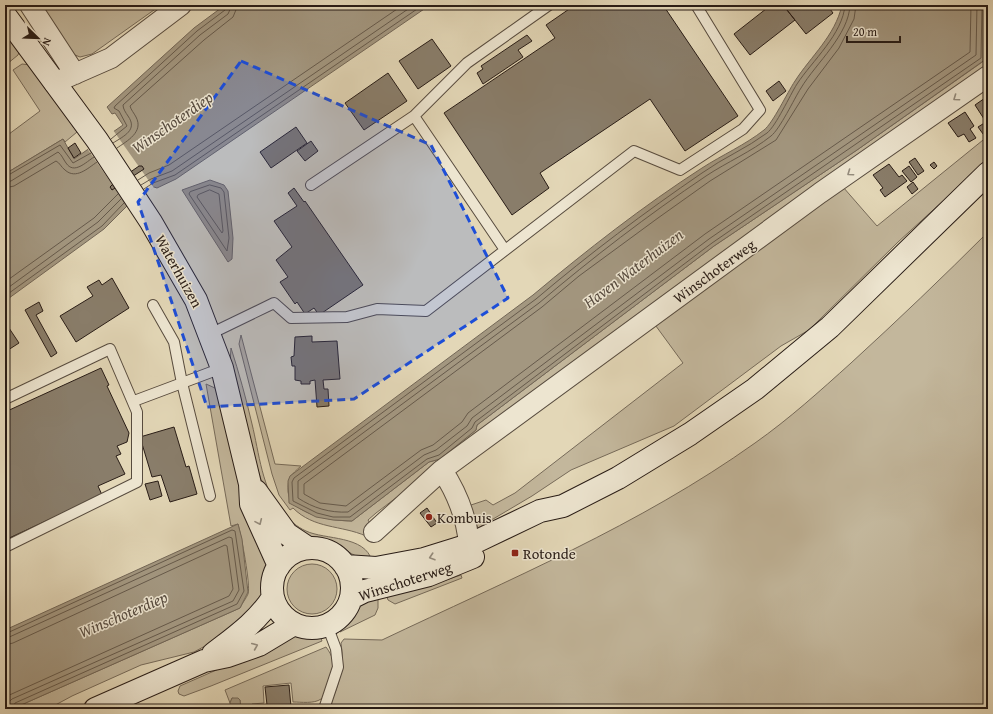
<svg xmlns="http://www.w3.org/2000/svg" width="993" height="714" font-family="'Gentium Book Plus',serif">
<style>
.green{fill:#c3b79c;stroke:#766a59}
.water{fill:#a39780;stroke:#726656}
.pier{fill:#e3d7b7}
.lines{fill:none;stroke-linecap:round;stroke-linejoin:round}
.shore{stroke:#665a4b;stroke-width:1}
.building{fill:#897d6a;stroke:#281c16}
.service-casing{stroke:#574b3e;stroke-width:12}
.minor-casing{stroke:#574b3e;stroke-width:22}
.secondary-casing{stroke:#281c16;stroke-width:24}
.service{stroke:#ede5d0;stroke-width:10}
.minor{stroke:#ede5d0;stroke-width:20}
.secondary{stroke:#ede5d0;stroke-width:22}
.oneway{stroke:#948b7c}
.marked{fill:#1d4ed8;fill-opacity:0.2;stroke:#1d4ed8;stroke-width:3;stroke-dasharray:8 5;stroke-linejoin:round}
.poi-dot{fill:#8f2418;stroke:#ede5d0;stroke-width:1.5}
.labels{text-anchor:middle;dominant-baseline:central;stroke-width:3;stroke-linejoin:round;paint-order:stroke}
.street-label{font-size:15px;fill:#281c16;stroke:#ede5d0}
.poi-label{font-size:15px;fill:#281c16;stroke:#ede5d0;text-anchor:start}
.water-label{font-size:16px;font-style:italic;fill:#594d40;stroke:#ede5d0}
</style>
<rect width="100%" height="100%" fill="#e3d7b7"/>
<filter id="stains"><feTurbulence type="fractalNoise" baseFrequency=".005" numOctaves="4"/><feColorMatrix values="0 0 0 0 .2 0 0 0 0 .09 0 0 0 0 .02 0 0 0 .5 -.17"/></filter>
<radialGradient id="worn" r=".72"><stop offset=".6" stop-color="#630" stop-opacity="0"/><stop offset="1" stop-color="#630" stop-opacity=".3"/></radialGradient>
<path class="green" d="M38,5H161L92,54L80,57L70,53Z
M5,26L20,49L18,55L7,64L5,61Z
M988,58V69L458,451L376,513L368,520L373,529L366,536C341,525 314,529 293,508L290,510L279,495L272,474L239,344L241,335L275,464L301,466C291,475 287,478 288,492C291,515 333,521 352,521L429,462L440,459L476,430L477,425L714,246L857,150Z
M22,64L31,65L77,132L65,142L63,139L5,174V137L40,111L13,70Z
M988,136V160L898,242L809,330L781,346L674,426L571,470L532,496L483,525L478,528L476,524L471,526L468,506L486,500L493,505L515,493L683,363L653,322L843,187L877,226Z
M988,232V709H330V705C339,684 345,667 341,643L344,639L382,640C508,580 640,525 755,443C789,419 820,391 851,363C898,320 943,277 988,232Z
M231,348C239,373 246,398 252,424C259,452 262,490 282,512C289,520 297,527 306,531C325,540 365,535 372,561C356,559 347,550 334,543C321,537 308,539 296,531C264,508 257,467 248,431C242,408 236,385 230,363Z
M206,384L215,388L219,393L267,560L262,600L218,639L194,652L141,665L72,696L48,709H12L240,608C242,603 246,599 248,594C251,585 241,535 238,524L231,526Z
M287 589a25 25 0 1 1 50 0a25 25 0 1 1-50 0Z
M461,575L462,578L395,604L388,600L385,591L443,581Z
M378,593V608L375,615L340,632L339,630L363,602Z
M288,636H320L322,641L211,686L184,696L179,694L178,691L180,686L246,657Z
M326,647C329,651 332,656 333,661C334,668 327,695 321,699C314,704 301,702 293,702L291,683L263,686L264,703L252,704V709H241L240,700L232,698L230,703L225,690Z"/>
<path class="water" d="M225,5H430L176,179L157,188L154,187L127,206L104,229L5,301V174L63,139L74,159L123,125L115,113L112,114L107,107L194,28Z
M842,5H986V59L857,150L714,246L477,425L476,430L440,459L429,462L352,521L333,520L316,517L289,503L288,481L290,476L533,295C587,250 643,206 702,168C722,155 745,145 764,130C773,123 787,93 795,81C811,56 835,36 842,5Z
M210,180L224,185L228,191L233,238L232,259L228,262L182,190Z
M238,524L242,539L248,592L240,608L12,709H5V630Z
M232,698H238L240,700L241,709H231L230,703Z"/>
<path class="pier" d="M113,130L154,188L127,206L87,148Z"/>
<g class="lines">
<path class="shore" d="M845,5C843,34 812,61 797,84C790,95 776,126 767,133C747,148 723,158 702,173C645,212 589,254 536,299L294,478L292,482L293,501L317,513L333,517H350L427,459L439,455L472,428L475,422L712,243L981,58L982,5
M850,5C849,35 816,63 801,88C794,99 780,129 771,136C751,152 727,162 706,176C648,215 592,258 539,303L298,481V498C313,508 330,513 348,512L424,455L436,450L467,426L472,418L709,239L976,55L977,5
M856,5L854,19L839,48L808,89L776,140L710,181L658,218L579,276L542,307L304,484V494L320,503L346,506L421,450L433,445L462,422L468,413L705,234L970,52L971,5
M111,139L127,126L119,111L114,108L115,106L197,31L225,10L227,5
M113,143C124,136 138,130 128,116C126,113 123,109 123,105L200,35L228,14L232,5
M117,148C127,141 144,132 136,117C134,113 131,110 130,106L204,40L233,17L238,5
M5,177L60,145L73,163L91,153
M138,180L149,173L169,165L403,5
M5,182L11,181L58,152C62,155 63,159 66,163C74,175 86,162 94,157
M141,185L151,179L172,171L414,5
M210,185L221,188L224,192L229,238L227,251L189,194L190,192Z
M5,188L14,186L56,161C60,163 61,167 65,170C76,180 88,168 97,162
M144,189L153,183L175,175L423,5
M210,190L219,194L223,231L222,233L197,197L198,195Z
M5,282L94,218L118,194
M5,290L98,222L121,199
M5,296L102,226L124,203
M5,634L232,530L235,531L244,591L237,604L15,703L12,709
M5,639L229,537L232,538L239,590L233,601L12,699L8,703L7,709
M5,645L13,643L225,545L227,546L233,589L229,596L5,697"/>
</g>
<path class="building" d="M575,5H663L738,116L685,151L650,99L540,173L549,188L512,215L444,113L555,38L546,25Z
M771,5H783L795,20L750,55L734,34Z
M783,5H827L833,13L806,34Z
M527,35L532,41L518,50L523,57L483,84L477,73L483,69L481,66Z
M432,39L451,66L418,89L399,61Z
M388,73L407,101L364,130L345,103Z
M779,81L786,91L773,101L766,91Z
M985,98L988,101V136L986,138L978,127L986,122L975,105Z
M965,112L974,126L970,129L976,138L969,142L964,134L958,137L948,123Z
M296,127L307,143L271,168L260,152Z
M311,141L318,151L305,161L297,151Z
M75,143L81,153L74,158L68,148Z
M915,158L924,171L918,175L909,162Z
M934,162L937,166L934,169L930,165Z
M889,164L899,177L902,175L907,181L885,197L880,190L883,188L873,175Z
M139,166H142L144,169L141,171L112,190L110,187L112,185Z
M909,166L917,177L911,182L902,171Z
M913,182L918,189L912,194L907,187Z
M294,188L304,202L305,201L363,285L319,315L314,308L305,314L297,302L295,304L280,282L288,277L276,260L292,247L274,221L297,206L288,193Z
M112,278L129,308L76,342L60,316L93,296L87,287L99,280L102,285Z
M39,302L43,311L36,315L57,353L51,357L25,310Z
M5,322L19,343L5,352Z
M312,336V342L337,341L340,379L323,380L324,389H328L329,406L317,407L315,380L310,381V384H301V381L295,380V366H292L291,357L294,356L295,337Z
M101,368L109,385L107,386L129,433L127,442L117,446L121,454L116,456L125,474L98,486L102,495L5,540V412Z
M174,427L186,467L189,466L197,494L170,502L161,475L152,477L140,437Z
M158,481L162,496L150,500L145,484Z
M427,508L437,523L431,527L420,513Z
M289,685L291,707L303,706V709H254V706L267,705L265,687Z"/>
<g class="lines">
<defs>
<path id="service" d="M414,116L505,250
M311,185L414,116L467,63L549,5
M153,305L174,342L182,383L210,496
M210,334L274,303L291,318L347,317L377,309L426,311L634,151L680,170L743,129L760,110L696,5
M5,399L110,349L137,412V482L5,547
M134,401L222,368
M324,709L338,667L336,649L327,625"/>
<path id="minor" d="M30,5L75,74
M54,83L111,58L181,5
M442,470C457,493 467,518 469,545
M374,532L442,470L820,193L988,76"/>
<path id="secondary" d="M5,15L97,140L151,222L196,300L222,368L250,484L251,504L279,566
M256,491L287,534L308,548
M272 588a40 40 0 1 1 80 0a40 40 0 1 1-80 0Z
M345,566L376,568L424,559L469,545L540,511L563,506L618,478L690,434L755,389L830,327L988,173
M351,598L365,591L429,575L473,557
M213,654C235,637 258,621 273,597
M95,709L204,661L228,656L259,645L294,624"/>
</defs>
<use href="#service" class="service-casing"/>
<use href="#minor" class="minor-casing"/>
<use href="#secondary" class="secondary-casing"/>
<use href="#service" class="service"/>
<use href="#minor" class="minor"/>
<use href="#secondary" class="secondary"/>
</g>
<defs><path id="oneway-chevron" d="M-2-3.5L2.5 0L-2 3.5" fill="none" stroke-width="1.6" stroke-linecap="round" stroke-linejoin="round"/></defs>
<g class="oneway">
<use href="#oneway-chevron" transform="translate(956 98) rotate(145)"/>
<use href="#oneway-chevron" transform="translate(850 173) rotate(145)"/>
<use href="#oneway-chevron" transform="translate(259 522) rotate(66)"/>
<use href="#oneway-chevron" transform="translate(432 557) rotate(162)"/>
<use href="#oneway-chevron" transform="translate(255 646) rotate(-23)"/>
</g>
<path class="marked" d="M241,61L431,145L508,298L354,399L207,407L138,202Z"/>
<g class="poi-dot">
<circle cx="429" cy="517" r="4"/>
<rect x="511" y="549" width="8" height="8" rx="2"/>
</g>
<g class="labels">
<g class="street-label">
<text transform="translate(179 271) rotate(61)">Waterhuizen</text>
<text transform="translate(714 271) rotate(-36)">Winschoterweg</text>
<text transform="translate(405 581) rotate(-18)">Winschoterweg</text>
</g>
<g class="poi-label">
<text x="437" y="517">Kombuis</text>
<text x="523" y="553">Rotonde</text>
</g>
<g class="water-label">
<text transform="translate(172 122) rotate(-35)">Winschoterdiep</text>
<text transform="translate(633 268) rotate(-37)">Haven Waterhuizen</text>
<text transform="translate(123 614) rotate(-23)">Winschoterdiep</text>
</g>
</g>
<rect width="993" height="714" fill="none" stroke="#e3d7b7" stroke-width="20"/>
<rect x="6" y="6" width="981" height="702" fill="none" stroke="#281c16" stroke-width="2"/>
<rect x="10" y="10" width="973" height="694" fill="none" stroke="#281c16"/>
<g transform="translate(38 38) rotate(113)" stroke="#ede5d0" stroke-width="3" paint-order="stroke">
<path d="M0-3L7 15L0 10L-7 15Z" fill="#281c16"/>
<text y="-6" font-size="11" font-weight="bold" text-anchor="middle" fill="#281c16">N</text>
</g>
<path d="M847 36v6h53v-6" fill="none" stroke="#281c16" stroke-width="2"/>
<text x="853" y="36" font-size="12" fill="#281c16" stroke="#ede5d0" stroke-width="3" paint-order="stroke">20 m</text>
<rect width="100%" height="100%" filter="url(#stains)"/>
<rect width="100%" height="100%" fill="url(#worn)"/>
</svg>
